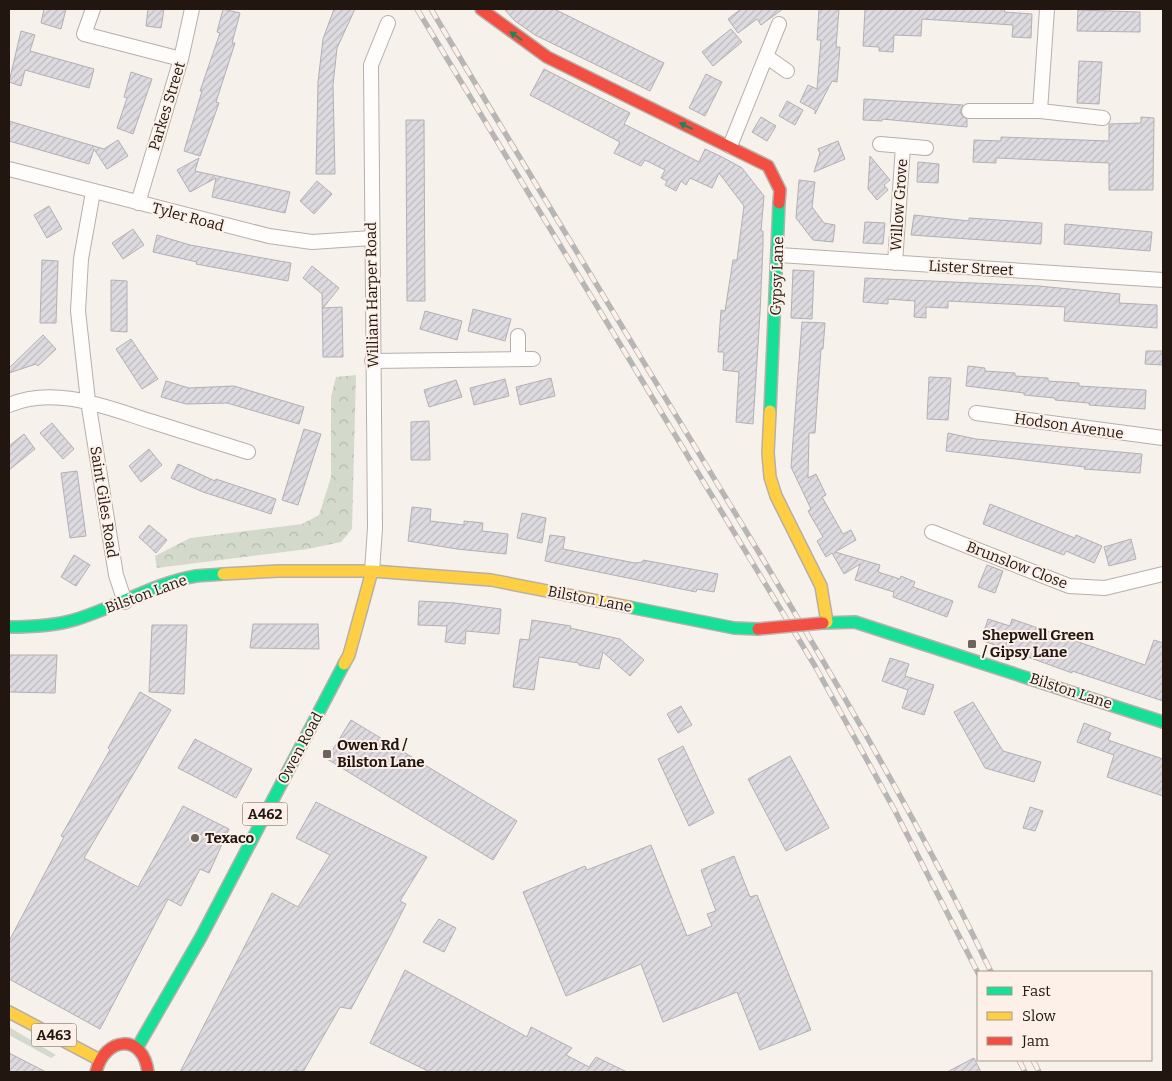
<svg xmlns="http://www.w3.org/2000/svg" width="1172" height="1081" font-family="Bitter,serif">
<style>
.grass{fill:#d3dacc}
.forest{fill:url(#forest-crowns)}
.building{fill:url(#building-hatch);stroke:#b2b0b3}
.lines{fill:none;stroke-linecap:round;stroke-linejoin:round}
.street-casing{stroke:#b7afa9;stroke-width:16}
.fast-casing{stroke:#b7afa9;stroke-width:14}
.slow-casing{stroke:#b7afa9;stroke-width:14}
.jam-casing{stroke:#b7afa9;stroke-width:14}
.street{stroke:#fefdfc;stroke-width:14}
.fast{stroke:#16e098;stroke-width:11}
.slow{stroke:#ffcf43;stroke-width:11}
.jam{stroke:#f24e42;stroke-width:11}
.rail-casing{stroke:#b8b6b4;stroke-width:5.5}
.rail{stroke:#fcf0e8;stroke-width:4;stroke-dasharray:11;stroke-linecap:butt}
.jam-bridge-casing{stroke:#c0b2ae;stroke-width:14;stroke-linecap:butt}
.jam-bridge{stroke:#f24e42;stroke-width:11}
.oneway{fill:#1b865b}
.poi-dot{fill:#6c635d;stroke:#fcf0e8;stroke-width:2}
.labels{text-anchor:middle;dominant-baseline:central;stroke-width:4;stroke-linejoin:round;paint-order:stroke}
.shield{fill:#fcf0e8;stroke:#635851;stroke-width:1}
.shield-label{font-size:14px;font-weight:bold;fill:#211710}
.street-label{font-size:15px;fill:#211710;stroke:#fcf0e8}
.poi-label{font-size:15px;font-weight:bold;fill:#211710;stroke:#fcf0e8;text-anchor:start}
</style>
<defs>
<pattern id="forest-crowns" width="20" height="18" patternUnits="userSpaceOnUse" patternTransform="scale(1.25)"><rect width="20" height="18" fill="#d3dacc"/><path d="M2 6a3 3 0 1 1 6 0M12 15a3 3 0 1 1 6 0" fill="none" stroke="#b5baae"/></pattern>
<pattern id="building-hatch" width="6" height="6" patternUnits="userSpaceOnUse" patternTransform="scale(1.25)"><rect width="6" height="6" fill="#dddae0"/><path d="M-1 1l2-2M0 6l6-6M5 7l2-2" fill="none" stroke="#bdbabf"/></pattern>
</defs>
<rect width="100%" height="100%" fill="#f7f1ec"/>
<path class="grass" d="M9,1027L56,1055L51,1058L9,1035Z"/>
<path class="forest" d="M356,375L352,529L341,542L308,549L157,568L155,556L190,538L302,524L319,515L331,477V397L336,377Z"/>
<path class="building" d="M44,9H66L61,29L41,23Z
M148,9H164L161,28L146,26Z
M223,9L240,13L232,43H235L216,102L219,103L200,156L184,151L202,91H200L220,33L217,32Z
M334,9H355L337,48L333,85L335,174H316L318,82L323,39Z
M504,9H554L664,63L650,91L535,35L515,21Z
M741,9H783L761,25L757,19L738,33L728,19Z
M819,9H839L836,47H840L837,82L832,81L815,114V110L800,102L808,85L817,89L821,40H817Z
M865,9H1005L1004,12L1032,14L1031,38L1012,37L1013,25L922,19L921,36L894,35L893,52L879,51V47L863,46Z
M1078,10L1140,12V32L1077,31Z
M731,29L742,42L713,66L702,52Z
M21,31L35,35L30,51L94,69L89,88L25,70L21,86L9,82Z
M1079,61L1102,62L1099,104L1077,103Z
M544,69L630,113L624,124L699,162L705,149L722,157L742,168L764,196L761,231H763V246L760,313L753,424L736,422L739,372L723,370L724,352H718L721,310L725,311L733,260H737L744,206L719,173L712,188L690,178L686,185L681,181L676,191L665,185L667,181L661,178L665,170L645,160L641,166L614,153L620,142L530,95Z
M131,72L152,79L133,134L117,128L127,98L124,97Z
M706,74L722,82L705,116L689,108Z
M864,99L963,105L960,111L962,116L967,119V127L882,119V121L863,120Z
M787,101L803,110L795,125L779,116Z
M761,117L776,126L767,141L752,132Z
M1141,117L1154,118L1153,190H1109V163L996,158V163L973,162L974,140L1001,141V137L1109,141V124L1141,123Z
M406,120H424L425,301H407Z
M9,121L104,149L118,140L128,156L107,169L94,149L89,164L9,141Z
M838,141L845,159L814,172L820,153L818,149Z
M870,156L890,180L884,185L888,190L877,200L868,189Z
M199,158L195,171L290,192L285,213L212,197L216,178L190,192L177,170Z
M918,162L939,164L938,183L917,182Z
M799,180L815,182L812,207L824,223L835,225L833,242L813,240L796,218Z
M317,181L332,194L314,214L300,201Z
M49,206L62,229L47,238L34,215Z
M914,215L969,221V218L1042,223L1041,244L911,235Z
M865,222L885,223L883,244L863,243Z
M1065,224L1152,232L1150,251L1064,244Z
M133,229L144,245L123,259L112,243Z
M157,235L190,245L291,263L288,281L196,264L197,262L153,252Z
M42,260L58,261L56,323H40Z
M312,266L339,288L323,308L342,307L343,357H323L322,294L303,278Z
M793,270L814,271L812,319L791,318Z
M865,278L1039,286L1120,294L1119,303L1157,305V328L1064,321L1065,307L948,301V308L926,307V318L914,317L915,301L888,299V304L863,302Z
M111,280L127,281V332L111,331Z
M473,309L511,319L505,341L468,331Z
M425,311L462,321L457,340L420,329Z
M802,322L825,323L823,349H821L815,433H809L808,478L816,474L826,495L822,497L843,534L851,530L856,540L835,552L880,565L878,572L900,579L901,576L915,582L913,587L953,601L947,617L893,597L894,592L855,580L860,564L844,574L832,553L826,557L817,541L823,537L808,511L811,509L791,467Z
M43,335L56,349L38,366L36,364L9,373V368Z
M131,339L158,379L142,389L116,349Z
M1146,351H1163V365L1145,364Z
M968,366L985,368V371L1015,373V376L1048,378V381L1079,383V386L1146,390L1145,409L1089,405V403L1055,400V398L1024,395V393L966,386Z
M929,377L951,378L948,420L927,419Z
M551,378L555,396L520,405L516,387Z
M505,379L509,396L474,405L470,388Z
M456,380L462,397L429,407L424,390Z
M166,381L189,388L234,386L304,407L299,424L227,403L186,404L161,397Z
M429,421L430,460H411V422Z
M52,423L74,449L63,459L40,433Z
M304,429L321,434L298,505L282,500Z
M948,433L976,439L1142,454L1140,473L1084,469L1085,467L946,451Z
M24,434L35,449L9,470V446Z
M149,449L162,465L141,482L129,466Z
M178,464L215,481L216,479L276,499L271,514L203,492L171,478Z
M77,471L86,536L70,538L61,473Z
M990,504L1075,538L1076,535L1102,546L1094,563L1066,551L1064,555L1040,546L983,524Z
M412,507L431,509L430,521L464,525V521L483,523L482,531L508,534L506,554L457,549L408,541Z
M522,513L546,518L542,543L517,538Z
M149,525L167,540L156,553L139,537Z
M550,535L565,537L563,549L635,563L643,562V560L718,574L714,592L697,589L696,592L545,561Z
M1131,539L1136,559L1109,566L1104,547Z
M74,555L90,565L76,586L61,577Z
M987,565L1003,571L995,593L978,587Z
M419,601L455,603L501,609L499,634L466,631L465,644L445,642L447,626L418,625Z
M988,619L1010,626L1012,619L1145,665L1154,640L1163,643V701L1072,671V673L981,640Z
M532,620L571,626L570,628L620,639L644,660L630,676L603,652L599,669L579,665V663L539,657L534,690L513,687L520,639L529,640Z
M253,624H318L319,649L250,648Z
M152,625H187L184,694L149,692Z
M9,655H57L55,693L9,692Z
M890,658L909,664L905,676L934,685L924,715L902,708L908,690L882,681Z
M140,692L171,710L84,858L138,887L183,806L229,829L209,873L200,869L181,906L168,899L100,1029L9,979V941L64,837L61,836L110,750L108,748Z
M973,702L1003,751L1041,762L1034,782L985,768L954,712Z
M681,706L692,725L678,733L667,714Z
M351,720L517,821L493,860L327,759Z
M1084,723L1111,733L1108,740L1163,759V796L1107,777L1114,755L1077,742Z
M195,739L252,769L236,798L178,768Z
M683,746L714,813L689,826L658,759Z
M790,756L829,828L786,851L748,779Z
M316,802L427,857L400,901L406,904L390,936L351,1009L340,1007L303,1072L294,1070L292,1072H180L272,893L298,907L330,855L296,838Z
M1030,807L1043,811L1035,831L1023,828Z
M651,845L687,936L712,926L707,914L716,911L701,870L734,856L750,897L757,895L811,1030L760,1050L737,992L663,1022L641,964L566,996L523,892L585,866L587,870Z
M439,919L456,928L444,952L423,942Z
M405,970L527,1037L531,1027L572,1048L566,1055L589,1067L596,1057L627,1072H430L370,1043Z
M9,1053L46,1072H9Z
M974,1058L981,1072H947Z"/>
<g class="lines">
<defs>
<path id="street" d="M93,9L84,34L181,59
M767,57L787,71
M969,111H1040L1103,118
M1040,111L1047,9
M880,144L926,148
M730,146L779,24
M9,169L269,236L312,242L372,238
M93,192L81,259L78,311L88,401L116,575L125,602
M138,203L181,59L192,9
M779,255L1163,280
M895,263L903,146
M518,336V359
M372,361L533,359
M9,405C56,385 108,408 153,422C185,432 216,442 248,452
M976,413L1163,438
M932,532L1069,586L1105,588L1163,574
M372,571L375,528L371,65L388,23"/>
<path id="fast" d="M770,411L779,203
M629,607L734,628L758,629
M823,623L855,622L1163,722
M9,627C31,627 53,626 74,620C115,608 154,583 196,576C205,575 214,575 223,574
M137,1048L201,937L344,664"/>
<path id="slow" d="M770,411L768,453L770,477L776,496L821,586L827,622
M223,574L279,571H372
M344,664L349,655L372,571L491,580L629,607
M9,1012L98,1059"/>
<path id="jam" d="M481,9L547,57L768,166L780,190L779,203
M96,1072C105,1036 143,1033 148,1072"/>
</defs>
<use href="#street" class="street-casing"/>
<use href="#fast" class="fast-casing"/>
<use href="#slow" class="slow-casing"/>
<use href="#jam" class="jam-casing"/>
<use href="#street" class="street"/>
<use href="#fast" class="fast"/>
<use href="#slow" class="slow"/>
<use href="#jam" class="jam"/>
<defs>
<path id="rail" d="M417,9L815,666L894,809L978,973
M431,9C538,190 649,370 758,551C840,689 922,827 991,972
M1019,1060L1025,1072
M1033,1060L1039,1072"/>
</defs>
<use href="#rail" class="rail-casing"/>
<use href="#rail" class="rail"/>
<defs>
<path id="jam-bridge" d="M758,629L823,623"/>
</defs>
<use href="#jam-bridge" class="jam-bridge-casing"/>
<use href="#jam-bridge" class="jam-bridge"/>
</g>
<defs><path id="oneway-solid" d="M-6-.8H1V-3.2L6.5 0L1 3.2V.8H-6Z" transform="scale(1.25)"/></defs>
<g class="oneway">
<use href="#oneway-solid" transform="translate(516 36) rotate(-145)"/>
<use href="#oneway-solid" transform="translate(686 126) rotate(-155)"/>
</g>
<g class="poi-dot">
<rect x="967" y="639" width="10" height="10" rx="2.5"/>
<rect x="322" y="749" width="10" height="10" rx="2.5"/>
<circle cx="195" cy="838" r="5"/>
</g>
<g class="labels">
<g class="shield">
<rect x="242.5" y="802.5" width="45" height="23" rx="4"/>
<rect x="31.5" y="1023.5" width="45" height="23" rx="4"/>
</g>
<g class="shield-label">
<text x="265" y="814">A462</text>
<text x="54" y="1035">A463</text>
</g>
<g class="street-label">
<text transform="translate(167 106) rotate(-73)">Parkes Street</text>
<text transform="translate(899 205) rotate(-86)">Willow Grove</text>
<text transform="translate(188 217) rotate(15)">Tyler Road</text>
<text transform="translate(971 268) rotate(3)">Lister Street</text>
<text transform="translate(777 276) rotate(-88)">Gypsy Lane</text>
<text transform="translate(372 295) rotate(-91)">William Harper Road</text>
<text transform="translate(1069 426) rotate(8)">Hodson Avenue</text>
<text transform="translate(104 502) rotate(81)">Saint Giles Road</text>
<text transform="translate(1017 565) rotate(21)">Brunslow Close</text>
<text transform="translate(146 594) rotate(-20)">Bilston Lane</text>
<text transform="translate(590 599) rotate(11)">Bilston Lane</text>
<text transform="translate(1071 691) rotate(18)">Bilston Lane</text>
<text transform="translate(300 748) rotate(-62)">Owen Road</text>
</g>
<g class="poi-label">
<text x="982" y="635">Shepwell Green<tspan x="982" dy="17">/ Gipsy Lane</tspan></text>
<text x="337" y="745">Owen Rd /<tspan x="337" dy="17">Bilston Lane</tspan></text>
<text x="205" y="838">Texaco</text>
</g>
</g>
<rect width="1172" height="1081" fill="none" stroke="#211710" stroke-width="20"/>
<rect x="977" y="971" width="175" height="90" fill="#fcf0e8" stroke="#a49992"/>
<rect x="987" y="987" width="25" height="8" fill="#16e098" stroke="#a49992"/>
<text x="1022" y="996" font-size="15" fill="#211710">Fast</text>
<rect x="987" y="1012" width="25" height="8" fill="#ffcf43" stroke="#a49992"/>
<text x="1022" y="1021" font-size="15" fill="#211710">Slow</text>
<rect x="987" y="1037" width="25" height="8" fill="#f24e42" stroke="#a49992"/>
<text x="1022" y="1046" font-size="15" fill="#211710">Jam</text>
</svg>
